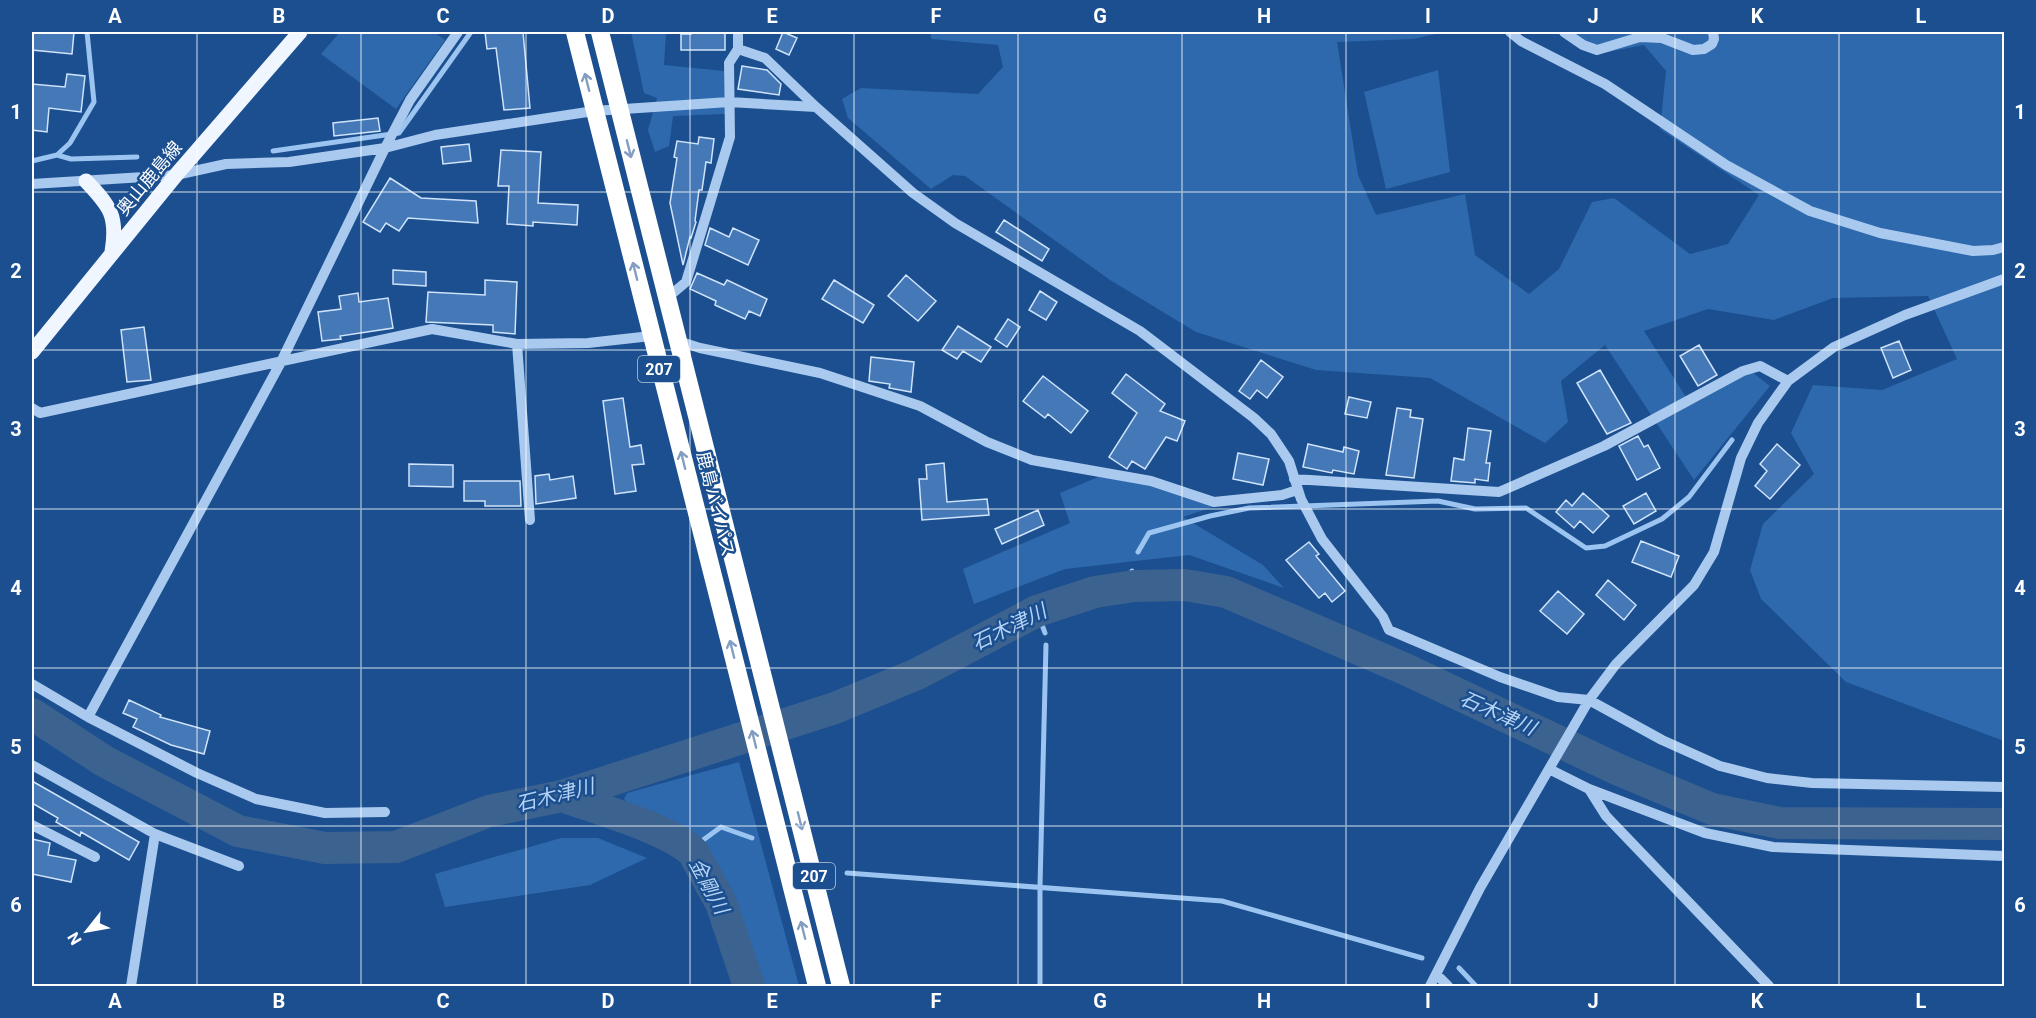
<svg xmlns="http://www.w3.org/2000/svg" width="2036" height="1018" font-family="Roboto,'Noto Sans JP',sans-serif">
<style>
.green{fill:#2e69ad}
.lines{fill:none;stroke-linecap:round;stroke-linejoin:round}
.stream{stroke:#9cc4f0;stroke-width:5}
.river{stroke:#3c6290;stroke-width:32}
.building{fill:#4478b7;stroke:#cfe3fa;stroke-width:1.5}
.minor{stroke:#a9c9ee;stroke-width:10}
.major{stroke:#f0f6ff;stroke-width:15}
.highway{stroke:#fff;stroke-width:18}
.oneway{stroke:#829ec1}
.grid{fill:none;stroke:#fff;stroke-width:1.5;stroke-opacity:0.55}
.labels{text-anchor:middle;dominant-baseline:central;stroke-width:5;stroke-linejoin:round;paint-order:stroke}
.shield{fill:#1b4f8f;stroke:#bbcadd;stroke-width:1.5}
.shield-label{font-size:16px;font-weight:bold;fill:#fff}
.street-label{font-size:18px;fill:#fff;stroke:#1b4f8f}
.water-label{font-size:20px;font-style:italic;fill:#b5d3f5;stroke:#1b4f8f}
.neatline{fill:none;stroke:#fff;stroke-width:2}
.grid-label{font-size:20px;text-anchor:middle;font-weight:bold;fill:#fff}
</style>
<rect width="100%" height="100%" fill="#1b4f8f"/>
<path class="green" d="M340,32H434L445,40L396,109L321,54Z
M631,32H666L664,65L724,71L725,114L673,116L669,146L655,152L648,130L657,98L644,93Z
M931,32H1444L1414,39L1337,42L1358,175L1376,215L1465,194L1475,255L1529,294L1559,269L1592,202L1614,198L1690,254L1728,244L1759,195L1660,129L1666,71L1644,45L1598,54L1571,32H2004V741L1846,682L1761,599L1750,570L1763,524L1814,474L1791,433L1813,385L1882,390L1957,359L1928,296L1833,298L1774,320L1708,309L1644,331L1691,405L1752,372L1770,386L1694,480L1605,345L1561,381L1568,422L1545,443L1430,378L1316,370L1196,332L1110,280L965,176L953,175L931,189L848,118L842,99L861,88L978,94L1003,67L998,45L931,39Z
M1438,70L1450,172L1386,189L1364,92Z
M1098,477L1156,483L1219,505L1183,517L1263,565L1284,588L1189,555L1065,569L974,604L963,569L1070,523L1060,493Z
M739,762L799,986H764L729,885L702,841L631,807L624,799L627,793Z
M561,838H598L647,858L590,885L445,907L435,874Z"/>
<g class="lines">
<path class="stream" d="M273,151L399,133L471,32
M57,155L71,159L137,157
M32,161L57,155L70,143L94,102L87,32
M1138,552L1149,533L1210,516L1249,508L1438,501L1475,509L1526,508L1586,548L1605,546L1662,519L1689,497L1732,440
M1132,571L1134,586
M1037,611L1045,633
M693,852L699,843L721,827L752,838
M847,873L1222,901L1422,958
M1459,968L1476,986
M1040,986V886L1046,645"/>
<path class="river" d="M32,714L104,761L238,831L325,848L396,847L489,811L562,796L835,708L917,674L1037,611L1095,592L1134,586L1185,585L1226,592L1405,669L1619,770L1712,809L1780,823L2004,824
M562,796C597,809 667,828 693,852L721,903L749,986"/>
</g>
<path class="building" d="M32,32H74L72,54L32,50Z
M485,32H523L530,108L504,110L496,48L487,49Z
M691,32H725V50H681V34H691Z
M783,32L797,38L789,55L776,49Z
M742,66L767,70L781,84L779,95L738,89Z
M67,74L85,76L81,112L49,108L47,132L32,130V84L65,87Z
M378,118L380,131L334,136L333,123Z
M699,137L714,139L711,163L706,162L702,190H699L695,221L696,222L691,238L690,237L683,265L670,203L677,158L674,157L677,141L698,144Z
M469,144L471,161L443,164L441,147Z
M501,150L541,152L538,203L578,205L577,225L533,222V226L507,224L509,186H498Z
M390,178L421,198L476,201L478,223L408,218L399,231L386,223L380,232L363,222Z
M1004,220L1049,249L1042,261L996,232Z
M710,228L729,237L733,228L759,240L748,265L705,245Z
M393,270L426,272V286L393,284Z
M697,273L724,285L727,280L767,299L760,316L749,311L745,319L715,305L716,301L690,289Z
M906,275L936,301L918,321L888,296Z
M485,280L517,282L515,334L493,332V325L426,322L428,292L485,295Z
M834,280L874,305L863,323L822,299Z
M1040,291L1057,302L1046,320L1029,310Z
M358,293L359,302L388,298L393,328L340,336L341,339L322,341L318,312L341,309L339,296Z
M1008,319L1020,327L1007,347L995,339Z
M958,326L991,347L981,362L963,351L957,359L942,350Z
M144,327L151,380L127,382L121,330Z
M1899,341L1911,370L1893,378L1881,348Z
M1699,345L1717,375L1698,386L1680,356Z
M871,357L914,362L911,392L889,388L890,384L869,381Z
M1261,360L1283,377L1267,398L1257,390L1250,399L1239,391Z
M1600,370L1631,423L1607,434L1577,383Z
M1126,374L1165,404L1160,411L1185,421L1177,441L1166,437L1145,469L1132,461L1127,469L1109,457L1137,413L1112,393Z
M1043,376L1088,411L1071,433L1048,414L1045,418L1023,401Z
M1349,397L1371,402L1367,418L1345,414Z
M623,398L630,447L641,445L644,464L632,465L636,491L615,494L603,401Z
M1397,408L1411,410L1410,417L1423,419L1414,478L1386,475Z
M1468,428L1491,431L1486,463H1490L1488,481L1475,479V483L1451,481L1454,458L1464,460Z
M1638,436L1644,447L1648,445L1660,468L1637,480L1619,446Z
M1308,444L1343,452L1344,447L1359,451L1354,474L1333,470L1332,473L1303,467Z
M1777,444L1800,465L1770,499L1755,486L1767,471L1760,464Z
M1238,453L1269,459L1263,485L1233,479Z
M944,463L947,502L987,499L989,515L922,520L919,479H927L926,465Z
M409,464L453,465V487L409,486Z
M549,474L550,480L573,476L576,498L536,504L535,476Z
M464,481H520L521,506H485V501H464Z
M1583,493L1609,516L1593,533L1580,521L1574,528L1556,512L1566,500L1572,506Z
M1646,493L1656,511L1634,524L1623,506Z
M1038,510L1044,525L1002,544L995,529Z
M1641,541L1679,556L1671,577L1632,562Z
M1309,542L1319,554L1316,556L1345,591L1332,602L1325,593L1319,598L1286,560Z
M1608,580L1636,605L1624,620L1596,595Z
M1558,591L1584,614L1567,634L1540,611Z
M129,700L161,715L160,717L210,731L204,754L171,745L133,727L137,719L123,713Z
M32,781L139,842L129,860L81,832L80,836L56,822L58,818L32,803Z
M32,839L50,843L48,855L76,860L71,882L32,874Z"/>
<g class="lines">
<path class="minor" d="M1510,32L1521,41L1605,84L1726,165L1810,211L1880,233L1973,251L1993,250L2004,247
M1564,32L1583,45L1597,50L1640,37L1662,38L1693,50L1704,49L1712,44L1714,39L1713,32
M738,49L765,58L816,107
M32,184L176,175L226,164L289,162L385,148L435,135L594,111L729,102L816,107L913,193L955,223L1140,331L1254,418L1271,434L1289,461L1301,499L1322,539L1383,617L1389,630L1500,677L1558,697L1589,700L1662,740L1720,766L1767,778L1812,783L2004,787
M667,298L686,282L730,137L729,63L738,49V32
M678,341L700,348L820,373L920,406L987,442L1032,460L1151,481L1214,502L1282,495L1297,490
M517,344L530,520
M32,408L40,413L432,329L517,344L588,343L651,336
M1294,479L1499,492L1604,446L1743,371L1760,366L1788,381
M32,684L88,717L197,773L256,799L325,813L385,812
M88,717L281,362L385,148L410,100L458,32
M32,765L155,834L239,866
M1549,769L1589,789L1606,816L1769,986
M1589,789L1705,833L1773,847L2004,856
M32,825L95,857
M1436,974L1448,986
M131,986L155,834
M1430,986L1480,888L1589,700L1616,664L1694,585L1714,552L1741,458L1758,423L1788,381L1834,347L1905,315L2004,279"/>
<path class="major" d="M86,181C110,206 118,216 112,252
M32,352L176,175L300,32"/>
<path class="highway" d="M575,32L817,986
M600,32L841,986"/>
</g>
<defs><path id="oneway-shaft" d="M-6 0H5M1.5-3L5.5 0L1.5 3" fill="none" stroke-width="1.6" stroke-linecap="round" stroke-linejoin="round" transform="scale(1.5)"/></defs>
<g class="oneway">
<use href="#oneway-shaft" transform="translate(587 82) rotate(-104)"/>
<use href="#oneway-shaft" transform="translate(629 149) rotate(76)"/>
<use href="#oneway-shaft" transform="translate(635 271) rotate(-104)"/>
<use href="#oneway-shaft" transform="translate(683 460) rotate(-104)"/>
<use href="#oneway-shaft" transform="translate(732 649) rotate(-104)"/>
<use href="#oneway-shaft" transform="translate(754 739) rotate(-104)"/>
<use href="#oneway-shaft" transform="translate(800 821) rotate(76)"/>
<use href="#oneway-shaft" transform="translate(803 930) rotate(-104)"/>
</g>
<path class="grid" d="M197,32V986M361,32V986M526,32V986M690,32V986M854,32V986M1018,32V986M1182,32V986M1346,32V986M1510,32V986M1675,32V986M1839,32V986M32,192H2004M32,350H2004M32,509H2004M32,668H2004M32,826H2004"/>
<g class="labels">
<g class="shield">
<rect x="638" y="356" width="42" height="26" rx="4.5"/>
<rect x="793" y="863" width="42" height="26" rx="4.5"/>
</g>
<g class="shield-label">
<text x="659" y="369">207</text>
<text x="814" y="876">207</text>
</g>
<g class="street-label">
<text transform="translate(149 178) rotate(-50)">奥山鹿島線</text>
<text transform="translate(716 504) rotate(76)">鹿島バイパス</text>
</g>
<g class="water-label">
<text transform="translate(1009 627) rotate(-26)">石木津川</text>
<text transform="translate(1498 713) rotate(24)">石木津川</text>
<text transform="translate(555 795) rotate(-14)">石木津川</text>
<text transform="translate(709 886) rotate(62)">金剛川</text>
</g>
</g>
<rect width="2036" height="1018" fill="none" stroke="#1b4f8f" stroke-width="66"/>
<g transform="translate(87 931) rotate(239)" stroke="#1b4f8f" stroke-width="4.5" paint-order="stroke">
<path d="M0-4.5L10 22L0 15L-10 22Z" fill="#ffffff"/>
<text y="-9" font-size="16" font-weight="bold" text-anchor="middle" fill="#ffffff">N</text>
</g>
<rect x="33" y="33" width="1970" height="952" class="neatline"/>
<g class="grid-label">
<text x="115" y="23">A</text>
<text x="279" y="23">B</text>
<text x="443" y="23">C</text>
<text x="608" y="23">D</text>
<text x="772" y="23">E</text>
<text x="936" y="23">F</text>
<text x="1100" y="23">G</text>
<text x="1264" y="23">H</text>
<text x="1428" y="23">I</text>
<text x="1593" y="23">J</text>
<text x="1757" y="23">K</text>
<text x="1921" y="23">L</text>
<text x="16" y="119">1</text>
<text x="2020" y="119">1</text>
<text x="16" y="278">2</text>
<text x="2020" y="278">2</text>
<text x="16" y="436">3</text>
<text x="2020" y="436">3</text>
<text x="16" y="595">4</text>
<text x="2020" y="595">4</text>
<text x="16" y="754">5</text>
<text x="2020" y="754">5</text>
<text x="16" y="912">6</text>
<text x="2020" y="912">6</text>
<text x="115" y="1008">A</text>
<text x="279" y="1008">B</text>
<text x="443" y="1008">C</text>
<text x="608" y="1008">D</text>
<text x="772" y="1008">E</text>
<text x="936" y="1008">F</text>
<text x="1100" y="1008">G</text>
<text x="1264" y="1008">H</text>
<text x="1428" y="1008">I</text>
<text x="1593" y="1008">J</text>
<text x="1757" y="1008">K</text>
<text x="1921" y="1008">L</text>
</g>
</svg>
